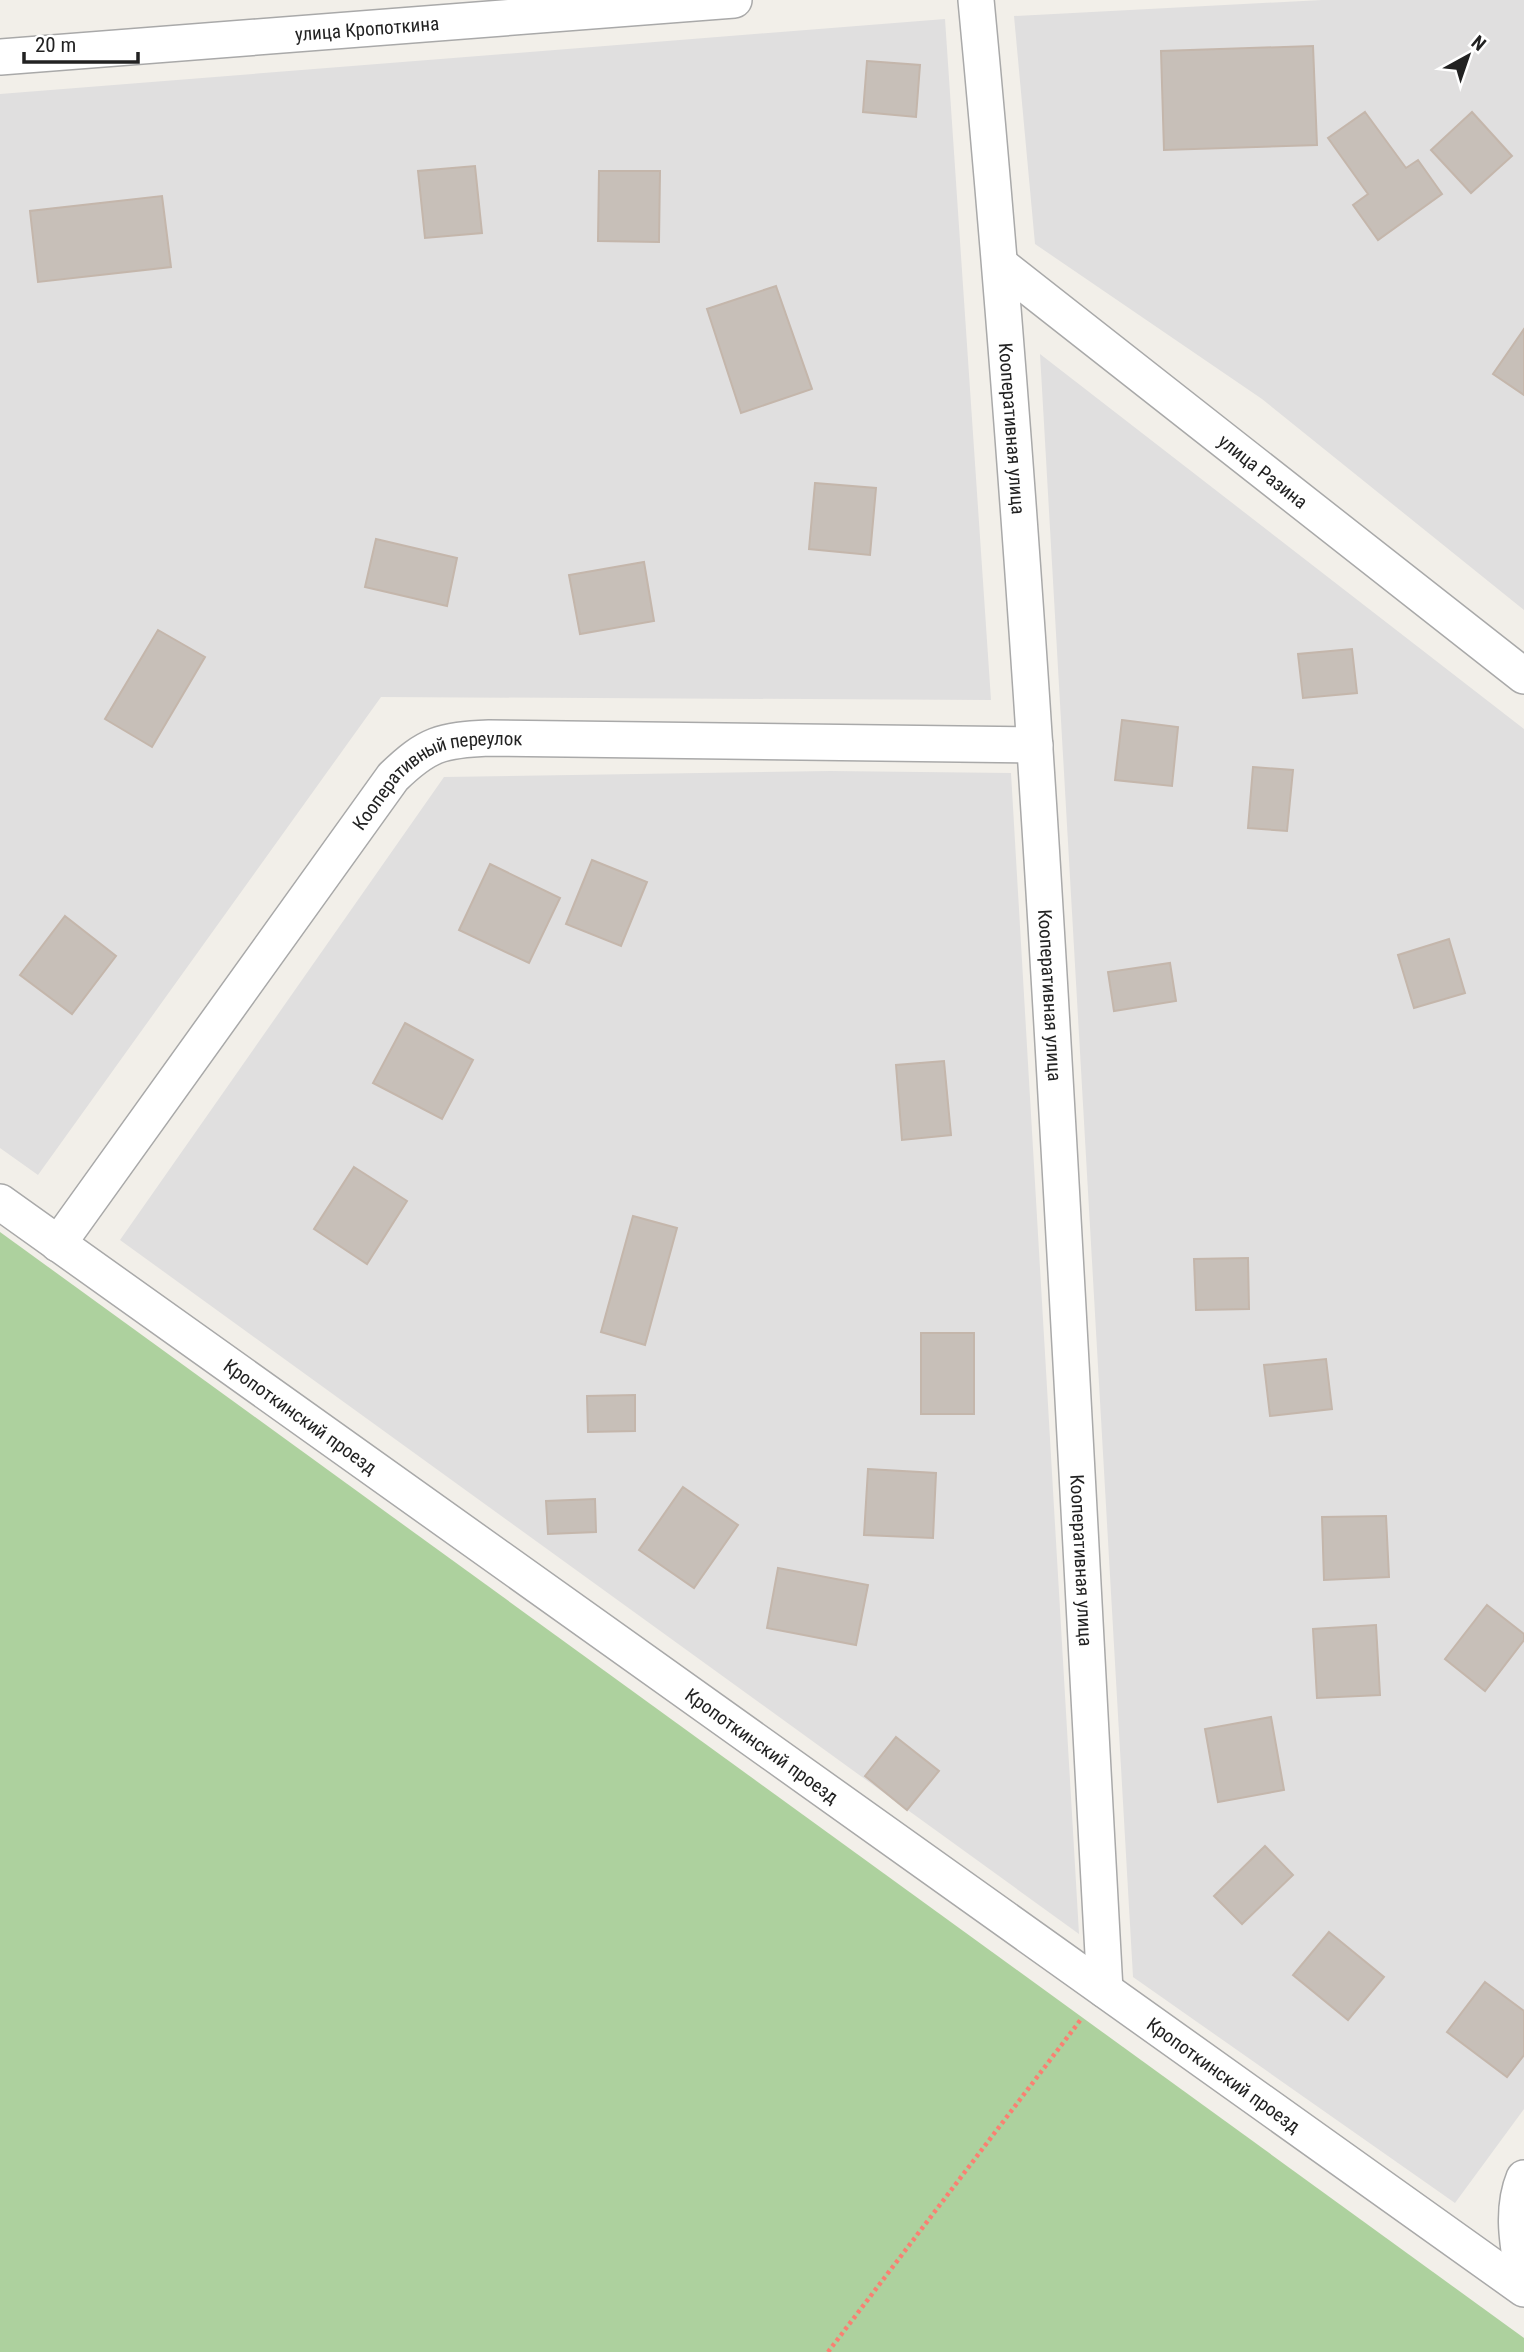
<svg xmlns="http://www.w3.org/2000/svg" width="1524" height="2352" font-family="'Roboto Condensed',sans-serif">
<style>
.residential{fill:#e0dfdf}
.forest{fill:#add19e}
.building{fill:#c7bfb8;stroke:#c4b6ab;stroke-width:2}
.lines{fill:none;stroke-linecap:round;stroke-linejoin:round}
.minor-casing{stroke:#a9a9a9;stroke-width:38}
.path{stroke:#fa8072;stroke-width:4.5;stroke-dasharray:3.5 3.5;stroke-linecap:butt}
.minor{stroke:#fff;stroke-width:35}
.labels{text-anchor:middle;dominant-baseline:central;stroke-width:5;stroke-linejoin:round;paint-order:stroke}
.street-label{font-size:19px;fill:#222;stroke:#fff}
</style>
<rect width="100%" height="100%" fill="#f2efe9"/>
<path class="residential" d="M1322,0H1524V610L1262,399L1035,244L1014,16Z
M945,19L991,700L381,697L38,1175L0,1148V94Z
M1040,354L1524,729V2109L1455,2203L1133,1977Z
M830,771L1011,773L1079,1934L120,1240L444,777Z"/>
<path class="forest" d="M0,1232L1524,2338V2352H0Z"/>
<path class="building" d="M1313,46L1317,145L1164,150L1161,51Z
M867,61L920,65L916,117L863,112Z
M1365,112L1406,168L1418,160L1442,194L1378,240L1353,205L1368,194L1328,138Z
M1472,112L1512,156L1471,193L1431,150Z
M475,166L482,233L425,238L418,171Z
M599,171H660L659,242L598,241Z
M162,196L171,267L38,282L30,211Z
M776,286L812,389L741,413L707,309Z
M1524,329V395L1493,374Z
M815,483L876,488L870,555L809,549Z
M376,539L457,558L447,606L365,587Z
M644,562L654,621L580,634L569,575Z
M158,630L205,657L152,747L105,719Z
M1352,649L1357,693L1303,698L1298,654Z
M1122,720L1178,727L1172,786L1115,780Z
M1253,767L1293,770L1287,831L1248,828Z
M592,860L647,882L621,946L566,924Z
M490,864L560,898L529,963L459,930Z
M65,916L116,956L72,1014L20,975Z
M1449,939L1465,993L1414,1008L1398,955Z
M1170,963L1176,1001L1114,1011L1108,972Z
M405,1023L473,1060L442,1119L373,1083Z
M944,1061L951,1135L902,1140L896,1065Z
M354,1167L407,1201L367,1264L314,1229Z
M633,1216L677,1228L645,1345L601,1332Z
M1248,1258L1249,1309L1196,1310L1194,1259Z
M921,1333H974V1414H921Z
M1326,1359L1332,1409L1270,1416L1264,1365Z
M635,1395V1431L588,1432L587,1396Z
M868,1469L936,1473L933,1538L864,1535Z
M683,1487L738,1525L694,1588L639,1550Z
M595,1499L596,1532L548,1534L546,1501Z
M1386,1516L1389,1577L1324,1580L1322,1517Z
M778,1568L868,1585L856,1645L767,1628Z
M1487,1605L1524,1634V1640L1485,1691L1445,1659Z
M1376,1625L1380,1695L1317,1698L1313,1629Z
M1271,1717L1284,1790L1218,1802L1205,1729Z
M896,1737L939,1771L907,1810L865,1776Z
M1265,1846L1293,1875L1242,1924L1214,1896Z
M1329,1932L1384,1977L1348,2020L1293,1975Z
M1485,1982L1524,2011V2055L1507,2077L1447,2032Z"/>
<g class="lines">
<defs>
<g id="minor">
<path id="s1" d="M976,0C1039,662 1068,1327 1105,1990"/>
<path id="s2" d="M0,57L734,0"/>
<path id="s3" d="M1002,266L1524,676"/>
<path id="s4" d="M0,1202L1524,2289"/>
<path id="s5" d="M58,1244L393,777C427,744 441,740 489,738L1035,745"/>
<path d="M1524,2178C1510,2212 1519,2249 1524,2284"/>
</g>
</defs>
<use href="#minor" class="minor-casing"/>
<path class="path" d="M828,2352L1082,2018"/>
<use href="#minor" class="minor"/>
</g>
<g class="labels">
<g class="street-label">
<text stroke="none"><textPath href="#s2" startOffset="368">улица Кропоткина</textPath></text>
<text stroke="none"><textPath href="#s1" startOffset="430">Кооперативная улица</textPath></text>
<text stroke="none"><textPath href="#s3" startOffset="332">улица Разина</textPath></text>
<text stroke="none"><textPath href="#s5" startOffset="614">Кооперативный переулок</textPath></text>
<text stroke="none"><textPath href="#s1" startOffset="998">Кооперативная улица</textPath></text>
<text stroke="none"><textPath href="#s4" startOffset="369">Кропоткинский проезд</textPath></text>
<text stroke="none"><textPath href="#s1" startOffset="1564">Кооперативная улица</textPath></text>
<text stroke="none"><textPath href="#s4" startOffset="936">Кропоткинский проезд</textPath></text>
<text stroke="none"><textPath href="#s4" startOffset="1503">Кропоткинский проезд</textPath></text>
</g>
</g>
<g transform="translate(1468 56) rotate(40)" stroke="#ffffff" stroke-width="5" paint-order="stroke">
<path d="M0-5L12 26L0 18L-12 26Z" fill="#222222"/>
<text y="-10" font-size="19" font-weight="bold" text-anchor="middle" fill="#222222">N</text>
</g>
<path d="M24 52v10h114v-10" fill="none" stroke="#222222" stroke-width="3.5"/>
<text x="35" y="52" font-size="21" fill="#222222" stroke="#ffffff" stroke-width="5" paint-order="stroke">20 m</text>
</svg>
